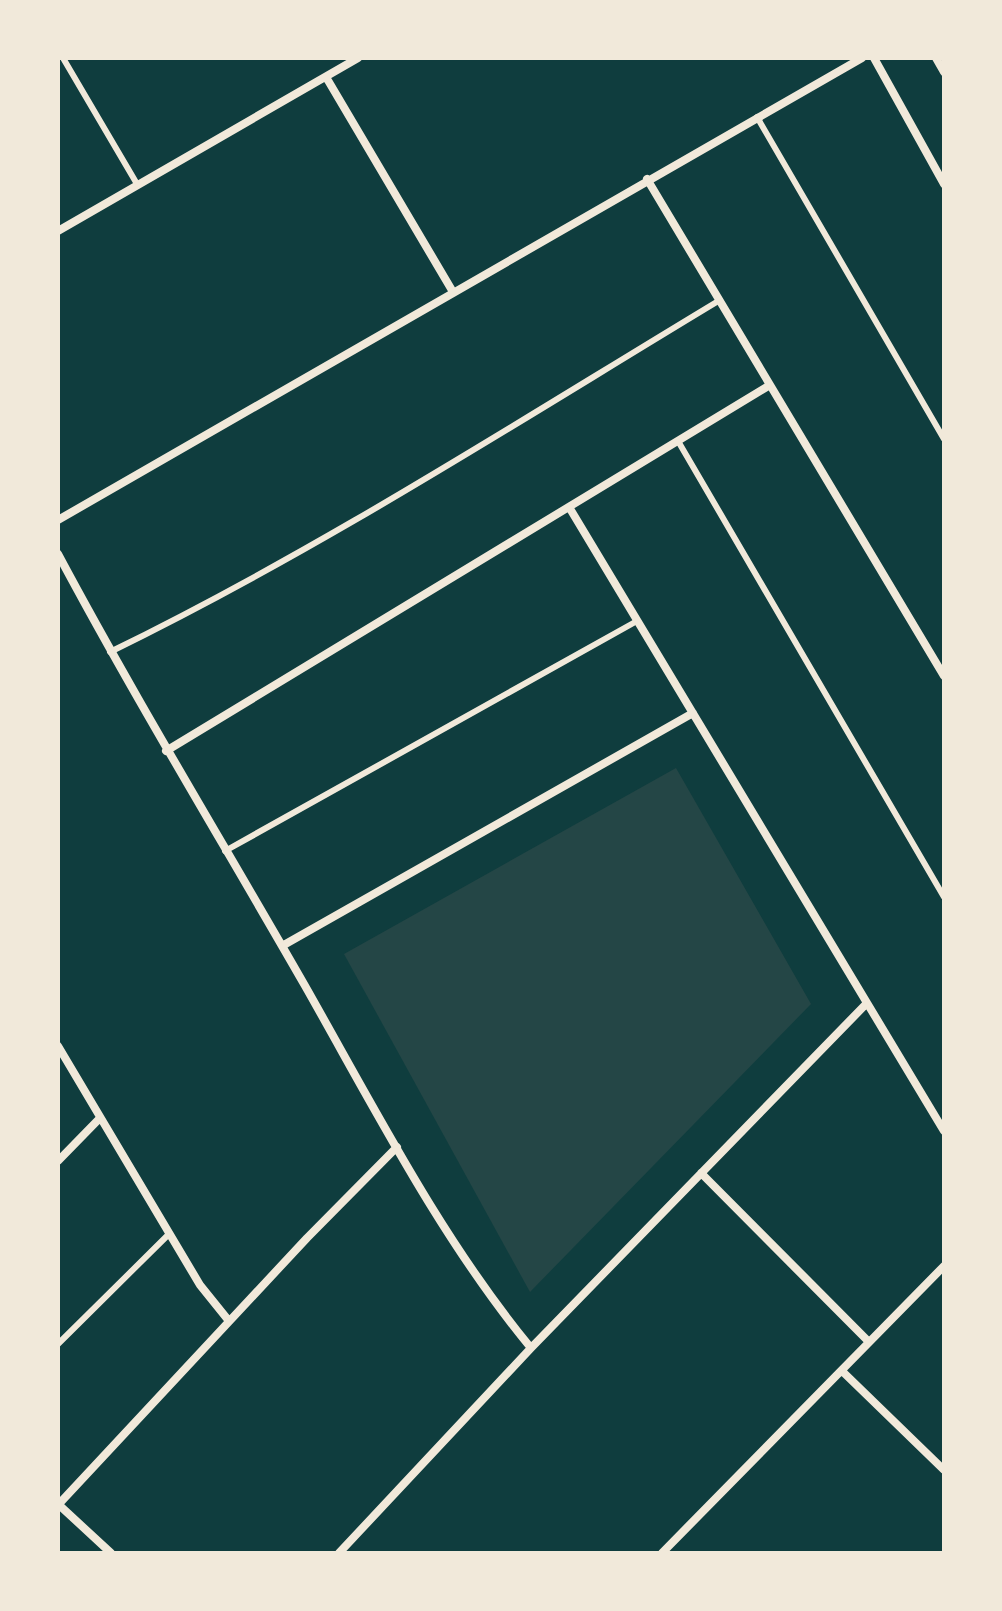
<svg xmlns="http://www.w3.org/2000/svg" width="1002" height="1611" font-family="Helvetica,sans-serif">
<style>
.green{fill:#244646}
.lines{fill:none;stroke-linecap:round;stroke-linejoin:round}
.service{stroke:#f1e9da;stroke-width:6}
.minor{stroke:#f1e9da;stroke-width:8}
</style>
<rect width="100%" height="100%" fill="#0f3d3e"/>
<path class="green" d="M676,768L811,1004L530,1292L344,954Z"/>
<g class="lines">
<path class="service" d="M63,58L137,184
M757,117L944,439
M678,441L944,897
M110,652C321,549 519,421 720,300
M225,851L637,621
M58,1344L169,1234"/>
<path class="minor" d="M874,58L944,184
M936,58L944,72
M326,77L453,292
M647,179L944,676
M58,231L358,58
M569,507L944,1131
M58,520L862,58
M58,554C136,700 222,841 304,984C374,1107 441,1239 531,1348
M166,751L770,385
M282,946L693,713
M58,1046L200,1285L229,1321
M58,1161L100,1118
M701,1173L869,1342
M842,1371L944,1470
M58,1504L111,1553
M58,1505L307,1238L397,1147
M339,1553L531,1348L867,1003
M662,1553L944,1266"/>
</g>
<rect width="1002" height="1611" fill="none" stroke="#f1e9da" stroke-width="120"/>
</svg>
